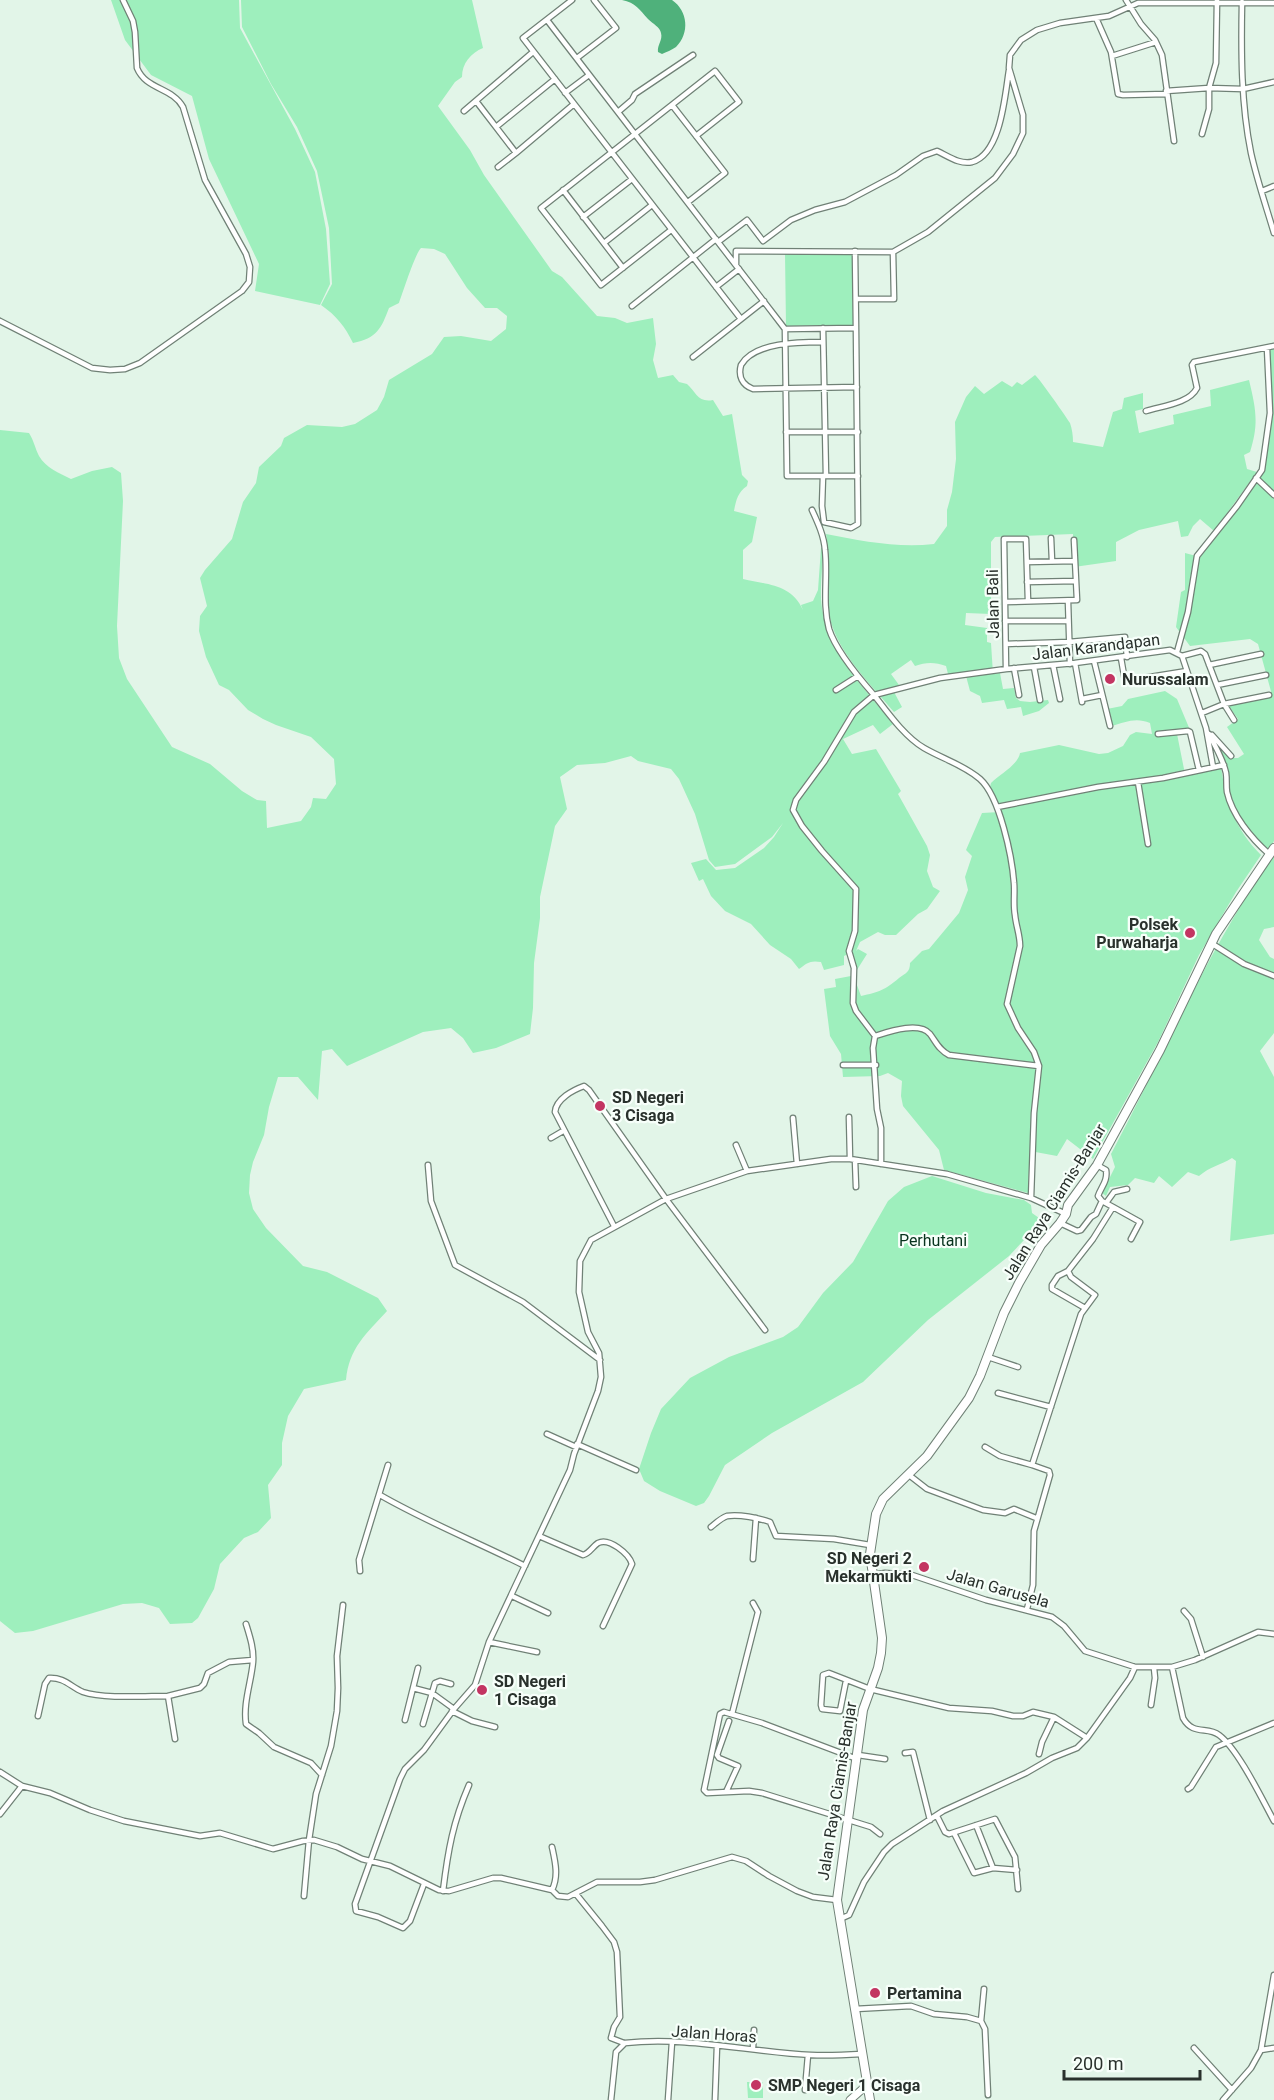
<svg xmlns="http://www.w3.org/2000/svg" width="1274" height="2100" font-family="Roboto,sans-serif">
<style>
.green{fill:#9eefbd}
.water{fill:#4fb17b}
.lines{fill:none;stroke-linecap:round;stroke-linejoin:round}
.street-casing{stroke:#708176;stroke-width:7}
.secondary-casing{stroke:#708176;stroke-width:9}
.highway-casing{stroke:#708176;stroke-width:10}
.street{stroke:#fff;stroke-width:4.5}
.secondary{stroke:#fff;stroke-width:7}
.highway{stroke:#fff;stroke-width:8}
.poi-dot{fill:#c33562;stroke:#f7fffa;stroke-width:2}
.labels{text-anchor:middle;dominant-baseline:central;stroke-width:4.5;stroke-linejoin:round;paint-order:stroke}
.street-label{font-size:16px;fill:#29312c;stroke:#f7fffa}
.poi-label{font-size:16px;font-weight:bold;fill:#29312c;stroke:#f7fffa;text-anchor:start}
.park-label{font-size:16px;fill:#08341e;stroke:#f7fffa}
</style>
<rect width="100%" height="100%" fill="#e2f5e8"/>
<path class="green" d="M111,0H239L240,28L295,129L315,172L326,229L330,284L320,305L255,291L259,264L209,159L192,96L151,75L125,40Z
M241,0H472L483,48C471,53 462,63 462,77L455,82L438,106L470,150L484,175L552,271L562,277L597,316L615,318L627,323L653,318L656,344L653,360L658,378L673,375L679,382L687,384C696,392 698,403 713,400L723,416L732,414L742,475L748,481L747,486C738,492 736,500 734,511L757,517L752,542L743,550V579C768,585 791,584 803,610L801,605L813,601L818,590L821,548H823C823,568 819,589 822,608C828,654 866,689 893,724L880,734L873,725L843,739L852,754L876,749L901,791L898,794L927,846L930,855L927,871L933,887L940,891L927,909L918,914L896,935H885L878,932L860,942L856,951L858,949L867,954L855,973L850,953L844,956V965L824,970L821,962C810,960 807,963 799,969L791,959L770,945L751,924L725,911L711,896L703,879L699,881L691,863L706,859L716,870L735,868L764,848L774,837L783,823L772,837L735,864L715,867L709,860L695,814L679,779L671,769L638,761L631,756L605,763L577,765L560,777L567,809L555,826L540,897V918L534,963L533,1008L530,1034L496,1048L473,1053L463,1038L451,1028L423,1032L347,1066L332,1049L322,1051L318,1100L298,1077H278L269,1107L264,1135L253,1162L250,1175L249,1193L253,1209L266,1228L303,1266L327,1272L378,1298L387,1311C366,1334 349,1348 346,1380L304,1389L288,1416L282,1443V1465L268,1485L271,1518L258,1532L244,1538L220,1564L214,1589L198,1618L192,1623L170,1624L159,1608L142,1603L123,1604L33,1631L15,1633L0,1621V430L29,433C34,441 35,448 39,456C46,468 59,473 71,479L92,471L112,467L121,473L123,501L117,626L119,658L127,679L172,747L210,764L242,791L257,800L266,801L267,828L301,821L311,807L313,798L326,799L336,784L334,759L311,737L276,725L263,719L248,710L229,690L219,685L206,657L199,631L200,616L207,606L200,578L205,570L232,539L243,502L256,483L259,467L281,446L284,438L307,425L342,427L355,424L377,410L384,397L389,380L432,354L444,337L461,336L491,341L506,329L507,316L497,308H485L467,288L445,254L434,249L421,248C415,254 403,292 399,303L389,308C381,329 377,338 353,343C345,327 337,316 321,305L332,284L329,228L317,171L297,127L271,84L242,27Z
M785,254H852L853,325L786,326Z
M1274,347V841L1268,852C1260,843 1249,833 1243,823C1229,799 1225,771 1217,746L1219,745L1229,758H1238L1244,754L1227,727L1238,719L1228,705L1272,695L1258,644L1250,639L1190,646L1176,627L1181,592L1185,590V553L1200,557L1239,508L1264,471L1272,413L1269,348Z
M1035,375C1039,378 1067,418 1070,423C1072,429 1073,435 1073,442L1103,447L1113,412L1122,409L1124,398L1143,393V409L1135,411L1139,433L1174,424L1173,415L1211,406L1210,390L1249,380C1256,409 1259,424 1250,452L1244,455L1247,469L1257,472L1214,531L1200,519L1193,526L1188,536L1181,537L1178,521L1139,530L1116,542V561L1074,567L1073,534L995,537L991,542V614L966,613L965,625L987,628V642L991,643L993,674L1000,673L1003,689L1014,688L1016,698L1020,701L1030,702L1048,700L1049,703L1039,711L1023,716L1021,707L1007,709L1004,700L982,703L980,696L970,691L966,676L949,678L946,666C935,662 926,662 915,666L911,660L891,674L899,685L894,692L902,707L894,712C868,681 833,649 828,608C826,593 829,577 829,562C829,553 827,543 826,534C861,541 897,548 934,544L947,526V510L952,492L956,459L955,422L966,397L975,386L984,394L1002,381L1012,387L1017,382L1022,385Z
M1165,691L1177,699L1190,730L1177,734L1185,774L1221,767C1226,802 1235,829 1261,855L1236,892L1199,955L1158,1042L1093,1159L1067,1139L1057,1156L1030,1151L1028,1193L944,1170L939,1150L903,1106L901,1096L902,1081L888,1073L880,1076L843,1077L841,1054L830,1036L824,989L836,987L835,979L851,976L854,977L861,996C879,992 885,990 899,978C906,973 910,972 910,963L922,951L929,949L959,913L968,890L965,877L972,856L966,850L982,813L1000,812L997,799L990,787L991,783C1000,774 1018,765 1020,753L1059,745L1099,754L1108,753L1123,746L1130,735L1136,732L1152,734L1150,723C1136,717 1125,722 1112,726L1107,709L1122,706L1128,699Z
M1274,855V927L1264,929L1259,940L1270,957L1274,959V1033L1260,1051L1274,1077V1234L1230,1241L1236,1161L1232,1158C1219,1166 1211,1166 1199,1176L1188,1172L1172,1187L1159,1176L1154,1183L1135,1178L1128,1185L1110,1187L1106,1196L1102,1193L1115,1167L1111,1154C1165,1053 1208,948 1274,855Z
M932,1176L986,1193L1024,1200L1031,1205L1032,1213L1039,1218L1041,1222L1009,1256L928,1320L863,1382L772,1433L725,1465L709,1496L704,1503L696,1506L660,1491L644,1481L639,1469L651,1433L661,1409L690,1378L729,1357L783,1337L798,1327L823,1293L853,1262L888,1201L904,1187Z
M747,2082H763V2098H748Z"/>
<path class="water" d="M622,0H672C688,11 690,33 676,47C672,50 666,52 662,54L658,52C657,45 663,40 661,33C660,27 653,24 648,19C639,9 636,3 622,0Z"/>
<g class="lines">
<defs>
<path id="street" d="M572,0L523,38L741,319
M1126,0L1141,24L1155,40L1162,55L1174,141
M1242,2C1241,52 1241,104 1251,153C1257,180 1266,206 1274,233
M1096,18L1111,52L1118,94L1123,95L1167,94
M547,20L785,329L787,476H858
M1112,56L1156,42
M577,58L616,28L594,0
M1166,91L1209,88L1243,89L1274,82
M565,93L589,75
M476,101L516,153L574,104
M672,105L725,173L688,202
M464,111L533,52
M618,112L632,100L635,94L693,55
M496,127L555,79
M1202,134L1209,109V88L1216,63L1217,0
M498,167L516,153
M563,190L623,268
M1262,191L1274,186
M583,217L632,179
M671,230L601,285L541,208L715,71L739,102L696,136
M718,242L747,220L763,241L791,220L815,210L845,202L896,175L923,156L937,151C948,156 960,165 972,162C1001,154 1005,95 1009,70
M604,243L652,205
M855,251L856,328
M736,265V251L893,252L928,232L995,178L1013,154L1023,133V115L1009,68L1010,55L1021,40L1037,30L1060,23L1109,16L1138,3H1274
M716,287L739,269
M856,299H894L893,252
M632,306L716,239
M0,321L92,368L110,370L125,369L140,363L242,291L249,282L250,267L246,254L205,180L183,107C172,87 146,90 137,68L135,32L133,21L123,0
M823,328L826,476
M785,329L856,328L858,524L851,528L824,522L822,506L823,476
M823,342C800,342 754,342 741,365C738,376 742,385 753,389L857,387
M693,357L764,301
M1146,411C1161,406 1189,404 1197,388L1192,365L1194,362L1274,346
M786,432H858
M1256,478L1274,495
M812,510C818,523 824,536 825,550C828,577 822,603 829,629C836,651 859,678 874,695L940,678L1006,669L1075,663L1170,650L1182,656L1206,728L1213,767
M1051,538L1052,561
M1027,562L1075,561
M1027,582L1076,581
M1068,601L1070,664
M1005,602L1077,600L1074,540
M1005,621H1068
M1006,644L1069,642L1125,637L1127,657
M1177,652L1188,612L1197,556L1237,506L1262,470L1270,413L1267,348
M1182,656L1201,651L1205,654L1224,704L1202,713
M1121,658L1125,681L1187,671
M1094,661L1110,726
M1075,663L1082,702
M1053,665L1060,699
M1209,665L1261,654
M1034,667L1040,700
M1014,668L1019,695
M1006,669L1004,539H1026L1028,601
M1217,685L1266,675
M836,690L858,676
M1082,699L1102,695
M1234,720L1224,704L1269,695
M1158,734L1188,731L1190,732L1199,770
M1209,734C1215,746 1223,759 1226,773C1227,779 1226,785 1227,792C1232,815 1251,838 1269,854
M1212,735L1231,756
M1138,782L1148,844
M997,807L1098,787L1163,778L1224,765
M1211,943L1244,964L1274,976
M875,1036L856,1011L853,1003L854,968L849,951L855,931L856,889L822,851L802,826L793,810L796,800L824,762L854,712L874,695C888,713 905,737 924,748C943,759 964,765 980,779C1000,797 1012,857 1014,883C1015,893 1013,904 1015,915C1016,926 1020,935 1020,946L1007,1004L1018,1028L1034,1052L1039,1066L1034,1113L1031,1198
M843,1065H876
M849,1117L850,1159
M793,1118L797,1164
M551,1138L563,1131
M736,1145L747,1171
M855,1160L856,1187
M881,1164V1128L877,1109L873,1048L875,1036C888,1032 919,1021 930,1034C936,1042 939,1050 949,1055L1039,1066
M428,1165L431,1201L455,1265L523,1302L600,1360
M1106,1203L1114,1192L1127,1189
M1113,1207L1140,1222L1131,1239
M1060,1223L1077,1231L1081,1230L1091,1217L1096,1214L1102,1201
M614,1226L555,1112C556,1099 573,1090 584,1086L589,1090L666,1199L765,1330
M1068,1271L1058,1276L1052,1285V1289L1085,1308
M988,1357L1018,1367
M998,1393L1051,1407
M547,1434L576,1447
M577,1444L636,1470
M985,1447L1000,1456L1032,1465
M909,1475L927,1489L983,1510L1005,1513L1014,1509L1036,1518
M380,1495C427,1522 477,1542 525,1566
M711,1527C716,1523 721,1518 727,1516C739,1514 759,1518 770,1522L776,1536L834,1539L870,1545
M539,1536L583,1555C590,1553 592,1547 598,1543C609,1537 629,1554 632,1564L603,1626
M753,1559L756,1518
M360,1571L359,1560L388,1465
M872,1575L885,1573L912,1575L986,1600L1052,1617L1064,1626L1085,1651L1135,1667H1172L1195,1660L1258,1632L1274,1634
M512,1596L548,1613
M1027,1609L1033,1585L1034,1531L1050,1475L1049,1471L1032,1465L1081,1314L1095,1295L1071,1277L1068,1271L1093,1239L1113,1207L1102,1201L1098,1196C1101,1187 1108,1181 1106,1170L1097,1165
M1184,1611L1191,1619L1203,1657
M246,1624C250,1637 254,1649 253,1662C251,1683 243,1703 246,1724L259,1733L274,1747L311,1763L322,1775
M489,1642L537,1652
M1172,1667L1183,1718C1193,1736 1207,1726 1219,1735C1238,1749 1262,1799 1274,1821
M846,1681L840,1711L822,1709L821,1705L823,1675L829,1673L870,1689L949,1708L992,1711L1013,1716H1023L1033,1712L1054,1717L1087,1738
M413,1688L432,1693L454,1709
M1151,1705L1155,1678L1154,1668
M452,1711L472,1721L495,1727
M732,1714L758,1612L753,1603
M38,1716L45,1684L49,1678C64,1677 71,1687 83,1692C103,1699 146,1696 168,1696
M405,1720L418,1668
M423,1724L435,1683L440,1681L451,1684
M175,1739L168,1696L200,1688L204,1684L208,1673L229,1662L253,1660
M905,1753L913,1752L930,1820
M1039,1754L1042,1742L1054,1717
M858,1755L885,1759
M857,1759L762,1723L724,1712L720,1714L704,1790L707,1793L749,1791L762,1793L871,1827L880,1834
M0,1772L22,1786L50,1793L90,1810L124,1821L200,1836L220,1833L273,1849L303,1841L314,1840L337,1847L362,1859L390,1866L439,1890L449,1891L493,1878H501L552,1890L558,1896L568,1897L597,1882H640L655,1880L732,1857L746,1861L769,1876L797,1891L813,1897L837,1900
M1188,1789L1191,1787L1216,1747L1274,1723
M726,1792L738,1766L719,1758L717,1755L729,1721
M0,1814L22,1786
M937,1816L945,1832L949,1834L995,1819L1015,1857L1018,1889
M976,1825L993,1868
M954,1833L974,1873L993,1868L1017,1870
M552,1847C555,1861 559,1876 552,1890
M424,1884L410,1921L403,1928L378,1917L356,1911L355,1904L400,1779L405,1769L424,1750L454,1709L475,1685L489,1642L570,1470L574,1454L598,1391L601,1377L599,1353L588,1332L579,1292L580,1261L591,1240L666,1199L747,1171L831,1159H850L947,1174L1031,1198L1066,1214
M443,1891C448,1850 453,1822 469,1785
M576,1894L602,1926L614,1942L617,1952L620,2017L614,2027L611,2038L624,2043
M304,1896L309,1840L316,1794L331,1746L337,1711L338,1688L337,1656L343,1605
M840,1919L849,1915L864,1882L884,1852L892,1844L943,1811L1026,1773L1052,1758L1077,1748L1087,1738L1130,1678L1135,1667
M855,2009L911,2006L934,2014L967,2017L981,2021L985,2029L988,2095
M981,2021L984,1989
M753,2048L754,2030
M1194,2048L1232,2090
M1261,2050L1274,1975
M805,2090L808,2055
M611,2100L616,2052L625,2043C687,2036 749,2052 811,2055C828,2056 845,2055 862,2054
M668,2100L672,2042
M715,2100L717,2046
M1223,2100L1251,2068L1261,2050L1274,2048"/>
<path id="secondary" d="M850,2100L867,2085"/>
<path id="highway" d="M870,2100L837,1900L863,1710L878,1668L881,1653L882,1638L870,1554L876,1514L883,1499L927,1456L969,1398L980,1376L1004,1313L1019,1283L1041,1245L1060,1223L1066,1214L1068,1205L1097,1165L1160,1050L1216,934L1274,848"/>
</defs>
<use href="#street" class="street-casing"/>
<use href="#secondary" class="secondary-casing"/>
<use href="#highway" class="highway-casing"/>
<use href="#street" class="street"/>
<use href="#secondary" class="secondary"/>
<use href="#highway" class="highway"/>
</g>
<g class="poi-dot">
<circle cx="1110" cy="679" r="6"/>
<circle cx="1190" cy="933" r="6"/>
<circle cx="600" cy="1106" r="6"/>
<circle cx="924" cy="1567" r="6"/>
<circle cx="482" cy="1690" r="6"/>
<circle cx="875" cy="1993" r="6"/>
<circle cx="756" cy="2085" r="6"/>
</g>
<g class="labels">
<g class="street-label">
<text transform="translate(993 604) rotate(-91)">Jalan Bali</text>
<text transform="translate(1096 647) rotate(-7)">Jalan Karandapan</text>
<text transform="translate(1054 1202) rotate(-58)">Jalan Raya Ciamis-Banjar</text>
<text transform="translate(998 1588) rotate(16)">Jalan Garusela</text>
<text transform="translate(837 1791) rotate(-81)">Jalan Raya Ciamis-Banjar</text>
<text transform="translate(714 2034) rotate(4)">Jalan Horas</text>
</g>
<g class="poi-label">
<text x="1122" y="679">Nurussalam</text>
<text x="1178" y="924" text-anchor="end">Polsek<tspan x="1178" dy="18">Purwaharja</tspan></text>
<text x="612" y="1097">SD Negeri<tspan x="612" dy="18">3 Cisaga</tspan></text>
<text x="912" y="1558" text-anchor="end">SD Negeri 2<tspan x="912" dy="18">Mekarmukti</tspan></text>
<text x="494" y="1681">SD Negeri<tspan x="494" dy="18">1 Cisaga</tspan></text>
<text x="887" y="1993">Pertamina</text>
<text x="768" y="2085">SMP Negeri 1 Cisaga</text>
</g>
<g class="park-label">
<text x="933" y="1240">Perhutani</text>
</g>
</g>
<path d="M1064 2070v9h136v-9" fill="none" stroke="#29312c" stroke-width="3"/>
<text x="1073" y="2070" font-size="18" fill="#29312c" stroke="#f7fffa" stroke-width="4.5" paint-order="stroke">200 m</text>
</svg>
